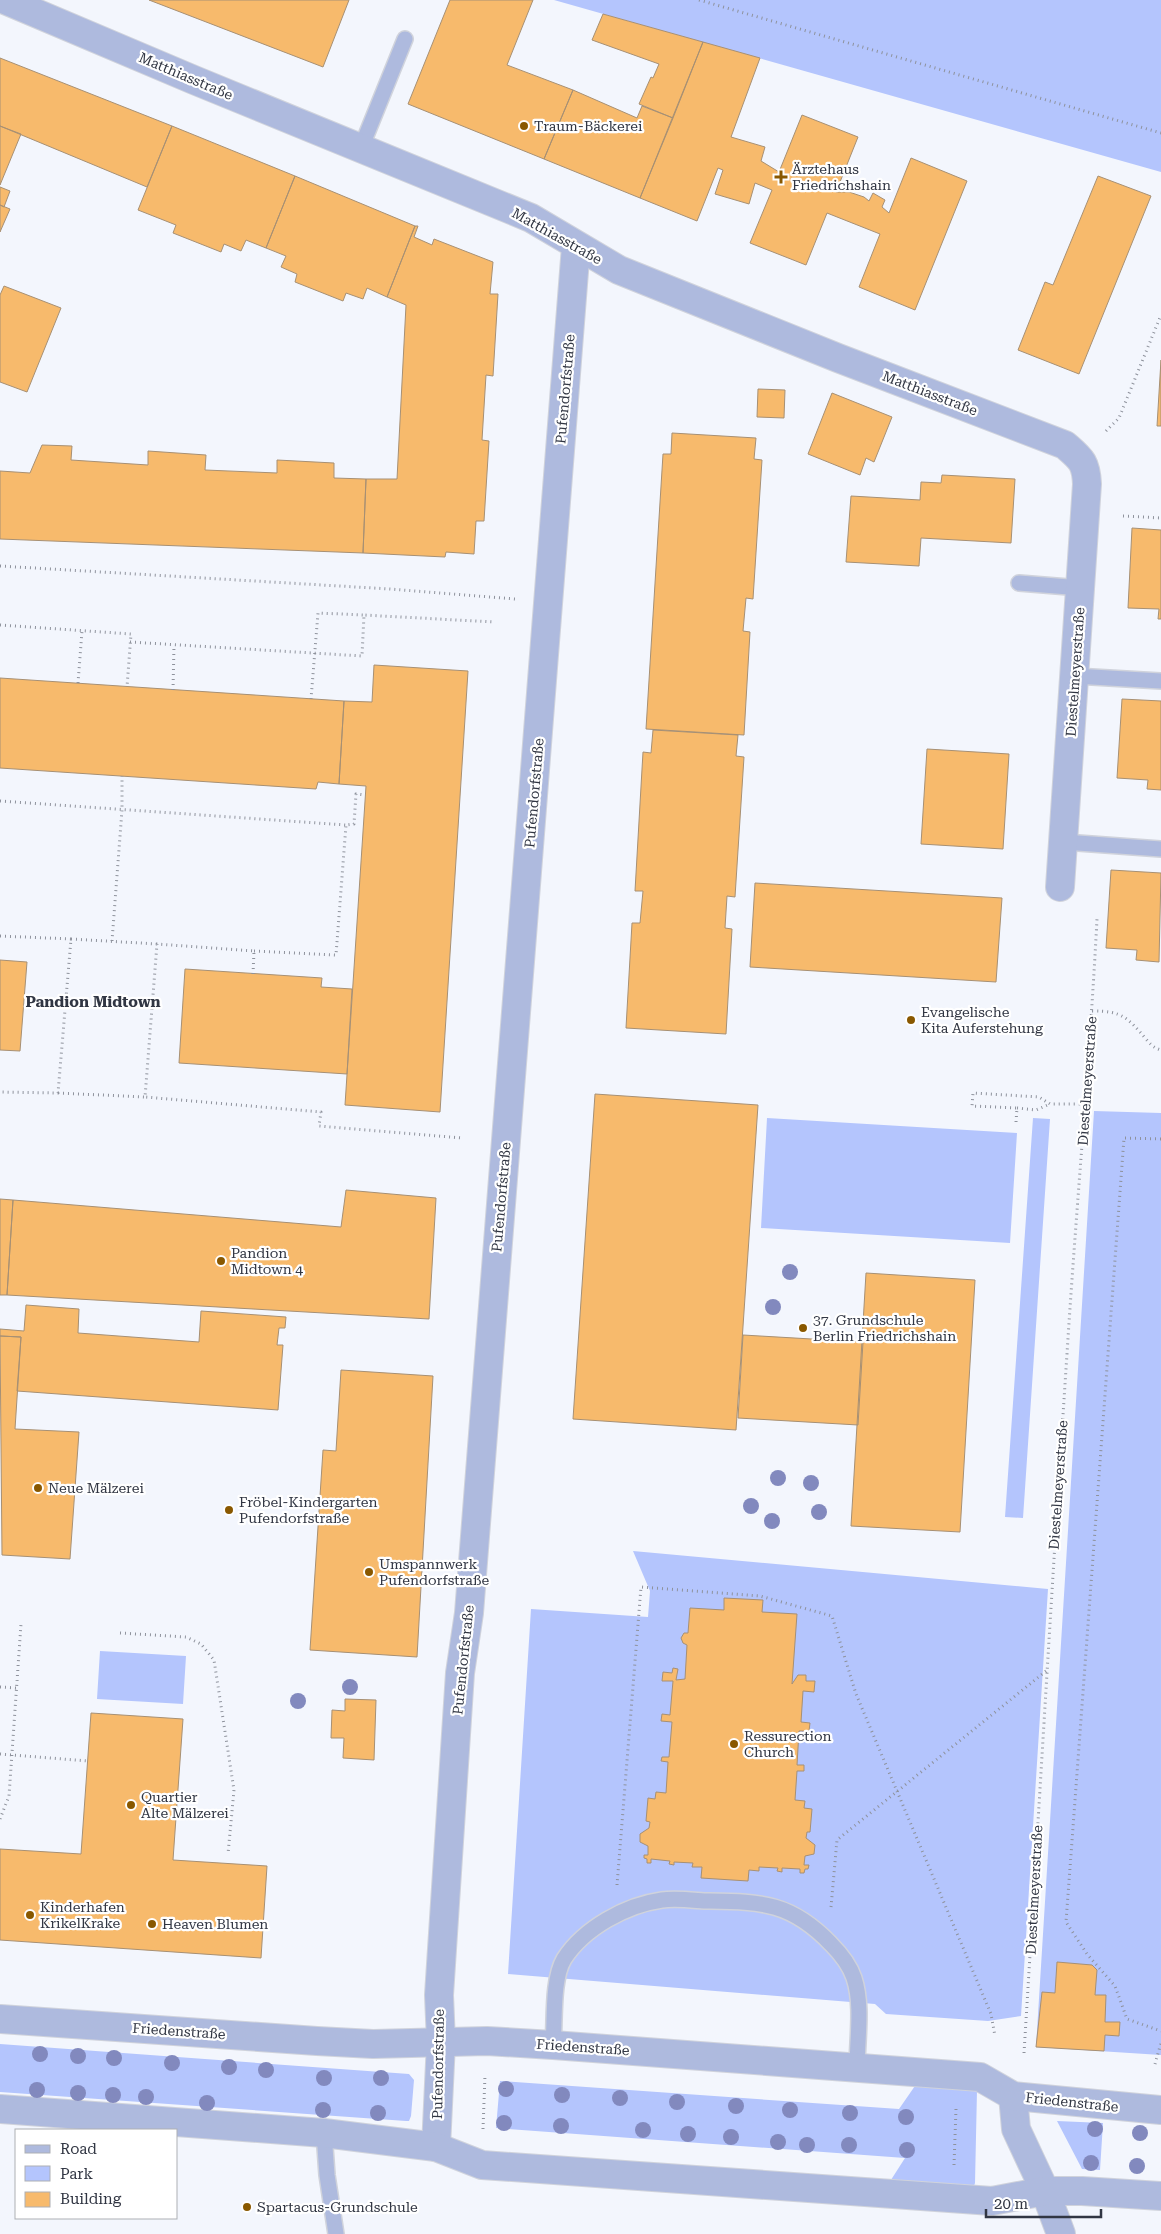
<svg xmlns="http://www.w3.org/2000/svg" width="1161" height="2234" font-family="'Roboto Serif',serif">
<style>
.green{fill:#b4c5fd}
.building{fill:#f7ba6c;stroke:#a79074}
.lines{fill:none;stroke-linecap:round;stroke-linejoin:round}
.service-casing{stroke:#d0d3dc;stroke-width:18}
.minor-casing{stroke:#d0d3dc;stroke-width:30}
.tertiary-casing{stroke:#d0d3dc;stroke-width:30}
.path{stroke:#8e929c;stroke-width:3;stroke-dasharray:1 4;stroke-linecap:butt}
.service{stroke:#aebade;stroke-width:15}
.minor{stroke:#aebade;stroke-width:28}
.tertiary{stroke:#aebade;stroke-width:28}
.tree{fill:#8289be}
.poi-dot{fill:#895800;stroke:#fff;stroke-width:2}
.labels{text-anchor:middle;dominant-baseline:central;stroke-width:4.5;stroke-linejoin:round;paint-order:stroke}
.street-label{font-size:14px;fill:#313643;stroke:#fff}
.poi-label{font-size:14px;fill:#313643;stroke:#fff;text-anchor:start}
.neighbourhood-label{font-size:15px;font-weight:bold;fill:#313643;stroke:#fff}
</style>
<rect width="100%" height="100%" fill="#f3f6fd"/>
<path class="green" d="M554,0H1161V172Z
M1094,1111L1161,1113V2055L1036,2047Z
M767,1118L1017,1133L1010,1243L761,1228Z
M1033,1118L1050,1119L1023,1518L1005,1517Z
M633,1551L1048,1589L1021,2016L988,2021L886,2014L875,2004L508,1974L531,1609L648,1617L650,1591Z
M100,1651L186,1656L183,1704L97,1699Z
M0,2044L409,2074L414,2080L411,2116L409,2121H406L0,2092Z
M500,2081L899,2109L917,2083L977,2090L975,2183L974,2186L889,2183L905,2158L496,2128Z
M1057,2121L1103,2123L1100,2170L1082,2169Z"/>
<path class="building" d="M149,0H349L323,67Z
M450,0H533L507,65L573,90L544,159L408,104Z
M603,14L703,42L673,118L639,104L651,77L653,78L659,64L592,40Z
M703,42L760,58L731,137L765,147L761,161L779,172L802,115L858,137L836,192H849L864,197L869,201L873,193L885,200L882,207L889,213L911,158L967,181L915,310L859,287L880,234L827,213L806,265L750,243L772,190L755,183L749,204L715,194L723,170L718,168L697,221L640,198Z
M0,58L172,126L147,187L0,126Z
M573,90L637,118L642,106L673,118L640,198L544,159Z
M0,126L21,134L0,185Z
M172,126L295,176L266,248L246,240L241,251L224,244L221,252L173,233L176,225L138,210Z
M295,176L415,226L387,297L367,288L363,299L346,293L343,301L295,282L297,274L281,267L286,256L266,248Z
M1098,176L1151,196L1079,374L1018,350L1045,282L1053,285Z
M0,187L10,191L4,207L0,205Z
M0,205L10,209L0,232Z
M415,226H418L414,237L432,245L434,239L493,262L490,294H498L493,376L486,375L482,440L489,441L484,521H476L474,554L446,552L445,557L363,553L366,479H397L406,305L387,297Z
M4,286L61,308L27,392L0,382V295Z
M1161,360V426H1157Z
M758,389L785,390L784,418L757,417Z
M832,393L892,417L874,462L866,458L860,475L808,454Z
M672,433L756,438L754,459L762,460L753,599L746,598L743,631L750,632L744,735L646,729L663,454H671Z
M42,445L72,446L71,460L148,465V451L206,455L205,470L277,473V460L334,463V478L366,479L363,553L0,539V471L30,473Z
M942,475L1015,479L1011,543L921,538L919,566L846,562L851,496L920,500L921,482L941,483Z
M1132,528L1161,530V619H1158L1159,609L1128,608Z
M374,665L468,671L440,1112L345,1105L366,786L339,784L344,701L372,702Z
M0,678L344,701L339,784L318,782L316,789L0,768Z
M1122,699L1161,701V790L1147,789L1148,780L1117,778Z
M653,730L738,735L736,756L744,757L735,897L727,896L725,928L732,929L726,1034L626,1028L632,923H640L643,891H635L643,752L651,753Z
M927,749L1009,754L1003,849L921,844Z
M1111,870L1161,873L1159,962L1136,960L1137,950L1106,948Z
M755,883L1002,898L996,982L750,967Z
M0,960L27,962L20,1051L0,1050Z
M185,969L322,978L321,987L352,989L347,1074L179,1063Z
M595,1094L758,1105L736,1430L573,1419Z
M346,1190L436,1198L429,1319L7,1295L13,1200L341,1227Z
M0,1199L13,1200L7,1295H0Z
M866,1273L975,1280L960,1532L851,1526Z
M26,1305L79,1309L78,1333L199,1342L201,1311L286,1317L285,1328H279L277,1345H283L278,1410L17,1391L21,1337L0,1336V1329L24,1331Z
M743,1335L863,1342L858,1425L738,1418Z
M0,1336L21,1337L15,1429L79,1432L70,1559L2,1555Z
M341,1370L433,1376L417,1657L310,1650L323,1450L336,1451Z
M724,1598L763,1600L762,1612L797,1614L792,1684L798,1675H806V1681H815L814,1692L803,1691L801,1722L810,1723L809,1731H799L797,1765H804V1771H797L795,1800L805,1801L804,1808L812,1809L810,1832H807L806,1838L815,1845L814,1854L805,1856L804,1865H809L808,1869H805L804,1873H800V1869L782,1868V1872L777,1871L778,1868L759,1867V1871L749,1870L748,1881L701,1878L702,1867H692L693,1863L674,1862V1865L669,1864L670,1861L651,1859V1863H647V1859L644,1858V1855H648V1846L640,1842V1834L649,1828L650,1822L646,1821L648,1798L655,1799L656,1792L666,1793L668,1762L661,1761L662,1757H669L672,1722L661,1721L662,1714L670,1715L673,1681H662L663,1672L672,1673L673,1668L678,1669L676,1680L685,1679L687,1645L683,1643L681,1638L684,1633H688L690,1608L724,1610Z
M345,1699L376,1700L374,1760L343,1758L344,1738H331L332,1710L345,1711Z
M91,1713L183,1719L173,1860L267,1866L261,1958L0,1940V1849L81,1854Z
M1057,1962L1092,1965L1097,1970L1095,1995H1106L1105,2022H1120L1119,2036L1105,2035L1104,2051L1036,2047L1042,1992L1055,1993Z"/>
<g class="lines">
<defs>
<path id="service" d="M361,148L405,39
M1019,583L1081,588
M1075,676L1161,681
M1064,842L1161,849
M553,2045C555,2021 552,1979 564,1959C584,1928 626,1905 662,1900C675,1898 691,1900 704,1901C760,1902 790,1901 831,1944C840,1953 850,1966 854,1978C863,2005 857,2040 857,2069
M324,2133L327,2175L336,2234"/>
<path id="minor" d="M5,0L194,80L531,218L619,270L838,358L1065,445C1081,459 1086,462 1087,484L1060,887
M1013,2096L1016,2129L1045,2191L1061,2234
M436,2147L441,2042L439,1995L460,1673L469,1613L576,246"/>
<path id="tertiary" d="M0,2019L317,2041L373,2044L487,2041L553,2045L980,2077L1013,2096L1161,2110
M0,2109L324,2133L436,2147L482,2165L992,2201L1045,2191H1082L1161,2196"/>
</defs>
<use href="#service" class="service-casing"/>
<use href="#minor" class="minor-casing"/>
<use href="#tertiary" class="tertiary-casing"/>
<path class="path" d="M699,0L1161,133
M1106,431L1119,418L1161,315
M1123,516L1161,518
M0,566L390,589L515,599
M0,625L131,634L127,687
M130,642L362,656L364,615L494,622
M78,683L82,631
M173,690L174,645
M311,699L318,613L364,615
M0,801L346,825
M0,936L71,939L58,1093L0,1092
M71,939L157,944
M112,941L122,810V776
M254,951L336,955L346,825L354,824L356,794L365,795
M253,974L254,951L157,944L145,1097L321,1112L319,1126L462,1138
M1092,1011C1122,1011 1127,1017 1146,1039C1150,1044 1154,1048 1161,1050
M58,1093L145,1097
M1017,1108L1036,1110L1050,1104
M1016,1122L1017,1108L972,1106L973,1093L1039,1097L1050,1104H1085
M1161,1139L1124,1138L1066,1922L1087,1954L1115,1986L1127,2019L1161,2031
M120,1633L186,1637L201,1644L214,1660L234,1790L228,1854
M0,1687L17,1688
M0,1754L88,1761
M0,1819L9,1796L21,1624
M617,1885L641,1587L760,1596L832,1616L856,1694L991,2014L995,2036
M831,1907L837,1840L1046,1671
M1024,2053C1039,1809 1053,1566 1069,1323C1078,1188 1090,1054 1097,919
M1155,2064L1161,2043
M483,2129L485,2075
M954,2165L956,2109"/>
<use href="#service" class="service"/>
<use href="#minor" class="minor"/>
<use href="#tertiary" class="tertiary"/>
</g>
<g class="tree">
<circle cx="790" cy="1272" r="8"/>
<circle cx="773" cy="1307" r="8"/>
<circle cx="778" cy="1478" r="8"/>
<circle cx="811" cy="1483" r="8"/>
<circle cx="751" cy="1506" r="8"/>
<circle cx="819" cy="1512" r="8"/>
<circle cx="772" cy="1521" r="8"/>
<circle cx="350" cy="1687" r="8"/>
<circle cx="298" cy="1701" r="8"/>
<circle cx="40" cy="2054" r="8"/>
<circle cx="78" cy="2056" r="8"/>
<circle cx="114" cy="2058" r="8"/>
<circle cx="172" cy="2063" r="8"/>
<circle cx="229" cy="2067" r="8"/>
<circle cx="266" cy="2070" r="8"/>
<circle cx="324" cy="2078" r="8"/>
<circle cx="381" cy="2078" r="8"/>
<circle cx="506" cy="2089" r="8"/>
<circle cx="37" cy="2090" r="8"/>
<circle cx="78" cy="2093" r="8"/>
<circle cx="113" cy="2095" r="8"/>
<circle cx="562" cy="2095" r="8"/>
<circle cx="146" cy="2097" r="8"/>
<circle cx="620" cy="2098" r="8"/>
<circle cx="677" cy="2102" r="8"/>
<circle cx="207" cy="2103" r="8"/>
<circle cx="736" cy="2106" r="8"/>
<circle cx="323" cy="2110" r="8"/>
<circle cx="790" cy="2110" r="8"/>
<circle cx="378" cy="2113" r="8"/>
<circle cx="850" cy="2113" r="8"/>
<circle cx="906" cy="2117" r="8"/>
<circle cx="504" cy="2123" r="8"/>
<circle cx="561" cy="2126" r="8"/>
<circle cx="1095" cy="2129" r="8"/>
<circle cx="643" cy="2130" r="8"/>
<circle cx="1140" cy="2133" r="8"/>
<circle cx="688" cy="2134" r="8"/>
<circle cx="731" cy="2137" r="8"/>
<circle cx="778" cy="2142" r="8"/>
<circle cx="807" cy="2145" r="8"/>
<circle cx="849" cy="2145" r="8"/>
<circle cx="907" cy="2150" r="8"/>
<circle cx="1091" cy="2163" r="8"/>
<circle cx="1137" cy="2166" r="8"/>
</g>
<g class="poi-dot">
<circle cx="524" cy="126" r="5"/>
<path d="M778.5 169.5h5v5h5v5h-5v5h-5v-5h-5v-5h5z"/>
<circle cx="911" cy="1020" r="5"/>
<circle cx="221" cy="1261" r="5"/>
<circle cx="803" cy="1328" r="5"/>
<circle cx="38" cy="1488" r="5"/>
<circle cx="229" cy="1510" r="5"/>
<circle cx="369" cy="1572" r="5"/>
<circle cx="734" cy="1744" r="5"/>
<circle cx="131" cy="1805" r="5"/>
<circle cx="30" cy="1915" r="5"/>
<circle cx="152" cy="1924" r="5"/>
<circle cx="247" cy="2207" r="5"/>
</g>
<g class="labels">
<g class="street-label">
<text transform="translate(186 76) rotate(23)">Matthiasstraße</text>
<text transform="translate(557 236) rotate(29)">Matthiasstraße</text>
<text transform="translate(565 389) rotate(-85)">Pufendorfstraße</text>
<text transform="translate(930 393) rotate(21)">Matthiasstraße</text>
<text transform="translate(1075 672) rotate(-86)">Diestelmeyerstraße</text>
<text transform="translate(534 793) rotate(-85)">Pufendorfstraße</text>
<text transform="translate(1087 1081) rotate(-86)">Diestelmeyerstraße</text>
<text transform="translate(501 1197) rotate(-85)">Pufendorfstraße</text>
<text transform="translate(1058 1485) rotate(-86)">Diestelmeyerstraße</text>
<text transform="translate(463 1660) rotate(-84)">Pufendorfstraße</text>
<text transform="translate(1034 1890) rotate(-87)">Diestelmeyerstraße</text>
<text transform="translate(179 2031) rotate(4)">Friedenstraße</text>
<text transform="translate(583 2047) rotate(4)">Friedenstraße</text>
<text transform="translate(438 2064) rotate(-89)">Pufendorfstraße</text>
<text transform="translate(1072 2102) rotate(6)">Friedenstraße</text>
</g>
<g class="poi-label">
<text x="534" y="126">Traum-Bäckerei</text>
<text x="792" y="169">Ärztehaus<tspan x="792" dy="16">Friedrichshain</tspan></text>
<text x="921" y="1012">Evangelische<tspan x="921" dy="16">Kita Auferstehung</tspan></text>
<text x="231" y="1253">Pandion<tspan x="231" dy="16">Midtown 4</tspan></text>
<text x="813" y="1320">37. Grundschule<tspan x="813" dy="16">Berlin Friedrichshain</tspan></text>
<text x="48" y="1488">Neue Mälzerei</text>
<text x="239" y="1502">Fröbel-Kindergarten<tspan x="239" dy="16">Pufendorfstraße</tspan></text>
<text x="379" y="1564">Umspannwerk<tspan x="379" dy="16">Pufendorfstraße</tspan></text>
<text x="744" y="1736">Ressurection<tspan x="744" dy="16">Church</tspan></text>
<text x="141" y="1797">Quartier<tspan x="141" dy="16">Alte Mälzerei</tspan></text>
<text x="40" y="1907">Kinderhafen<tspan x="40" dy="16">KrikelKrake</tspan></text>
<text x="162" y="1924">Heaven Blumen</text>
<text x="257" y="2207">Spartacus-Grundschule</text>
</g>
<g class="neighbourhood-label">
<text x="93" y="1002">Pandion Midtown</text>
</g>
</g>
<rect x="15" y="2129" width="162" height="90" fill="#ffffff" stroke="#adafb4"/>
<rect x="25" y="2145" width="25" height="8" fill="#aebade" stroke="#adafb4"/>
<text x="60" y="2154" font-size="15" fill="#313643">Road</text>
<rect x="25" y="2166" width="25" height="15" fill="#b4c5fd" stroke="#adafb4"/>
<text x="60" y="2179" font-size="15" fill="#313643">Park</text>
<rect x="25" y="2192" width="25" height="15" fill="#f7ba6c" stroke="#adafb4"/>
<text x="60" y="2204" font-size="15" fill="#313643">Building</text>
<path d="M986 2209v8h115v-8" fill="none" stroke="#313643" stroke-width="2.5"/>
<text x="994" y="2209" font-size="15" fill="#313643" stroke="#ffffff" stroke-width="4" paint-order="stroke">20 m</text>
</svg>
